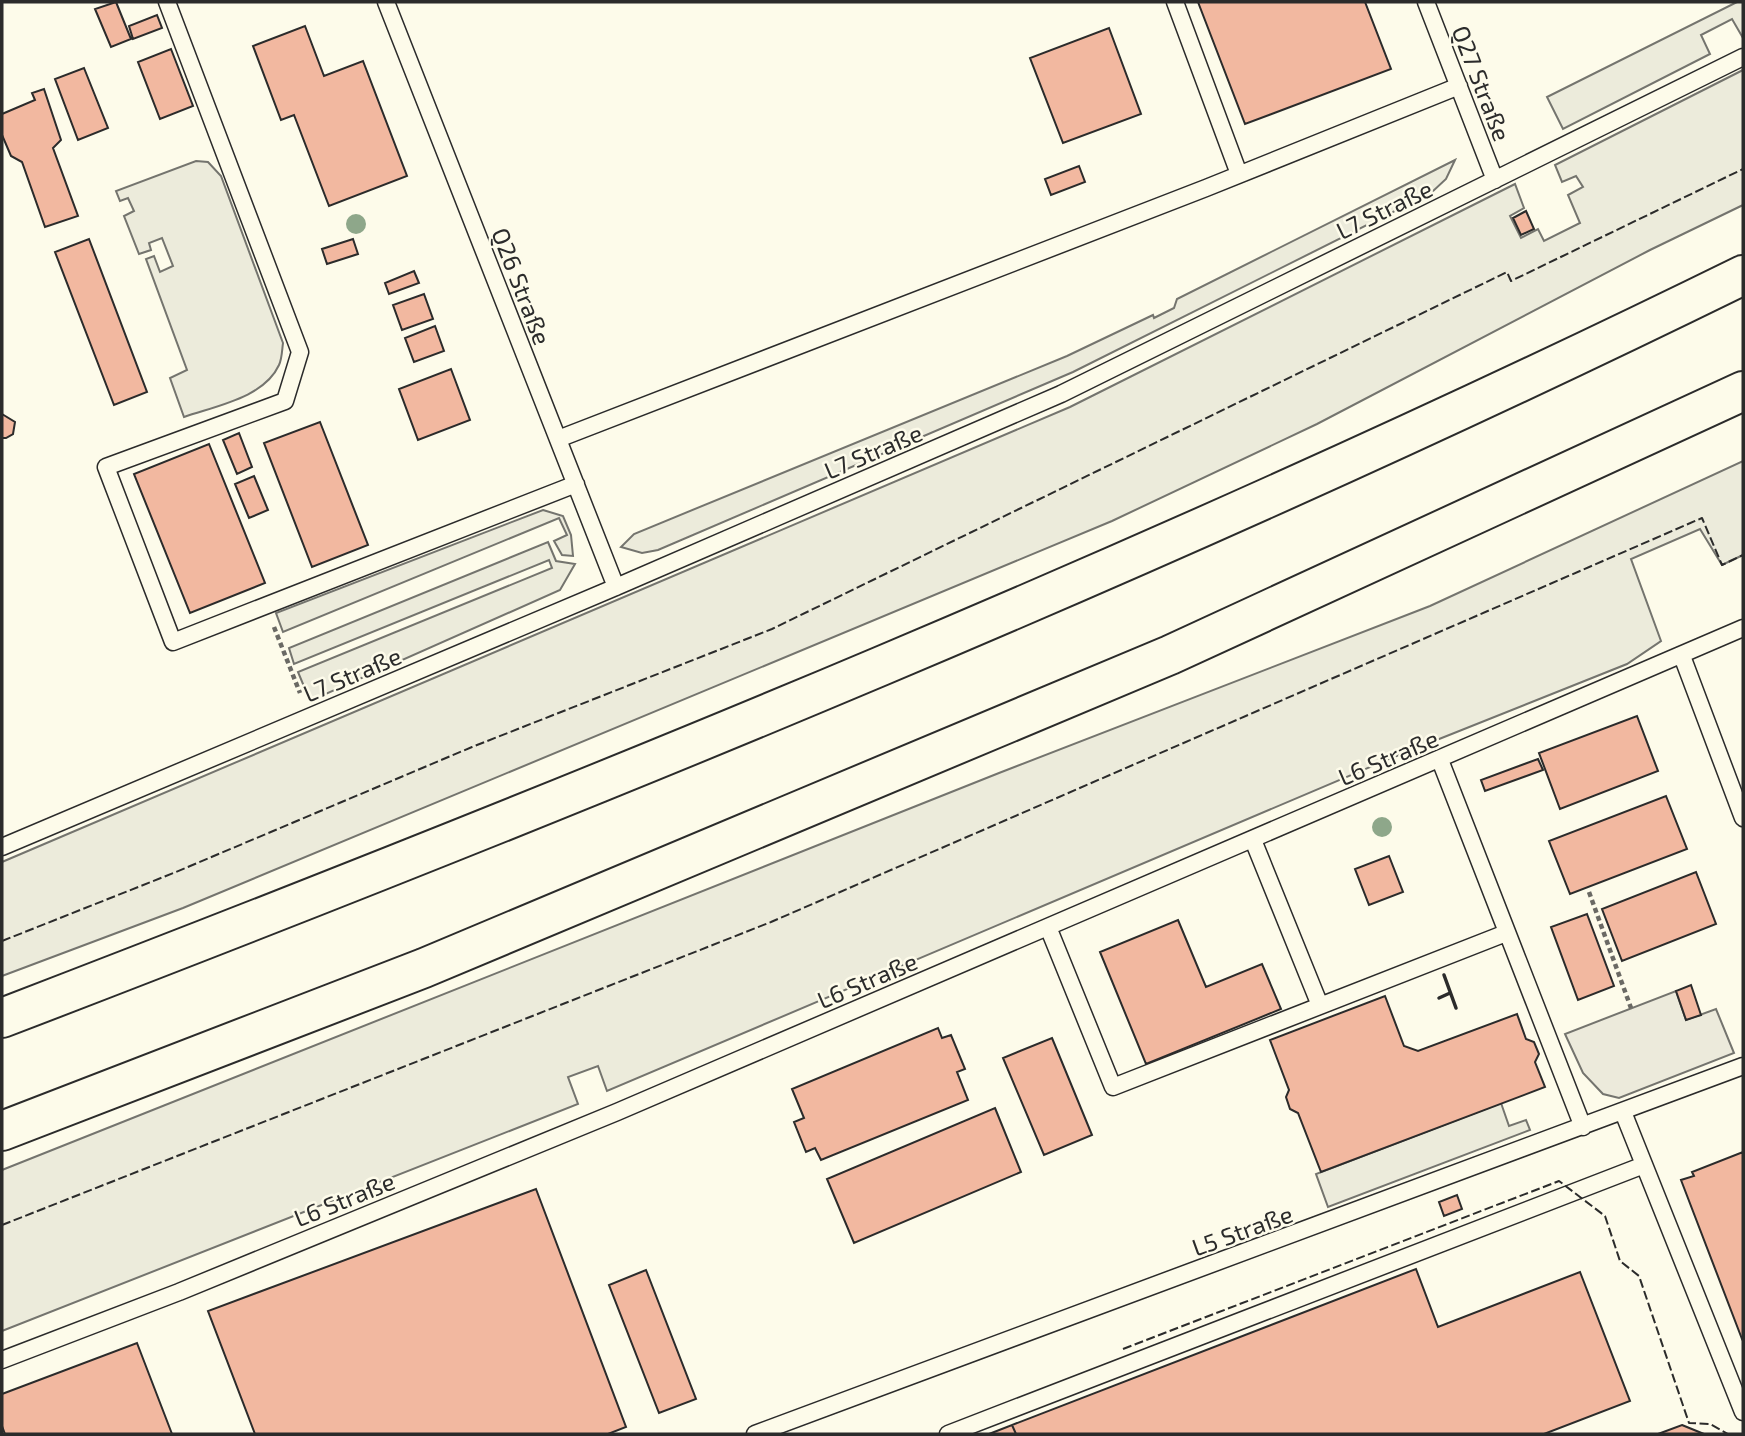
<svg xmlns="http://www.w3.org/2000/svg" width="1745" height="1436" font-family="'Exo 2',sans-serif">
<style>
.green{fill:#ecebdb;stroke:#74746e;stroke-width:2}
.parking{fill:#eceadb;stroke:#74746e;stroke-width:2}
.building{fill:#f2b8a0;stroke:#2b2b2b;stroke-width:2}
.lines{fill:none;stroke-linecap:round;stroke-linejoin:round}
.service-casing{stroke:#2b2b2b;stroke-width:19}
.motorway-casing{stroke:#2b2b2b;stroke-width:42}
.path{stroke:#6a6964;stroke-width:4.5;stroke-dasharray:5 3.5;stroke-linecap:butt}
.service{stroke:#fdfbea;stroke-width:16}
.motorway{stroke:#fdfbea;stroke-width:38}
.fence{stroke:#2b2b2b;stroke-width:2;stroke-dasharray:9 3.5;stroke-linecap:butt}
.wall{stroke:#2b2b2b;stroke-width:3.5}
.tree{fill:#8ea78a}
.labels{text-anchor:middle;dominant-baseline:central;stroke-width:5;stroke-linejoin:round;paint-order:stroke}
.street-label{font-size:24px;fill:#2b2b2b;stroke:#fdfbea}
</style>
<rect width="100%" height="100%" fill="#fdfbea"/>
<path class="green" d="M1737,2H1743V38L1732,19L1701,35L1710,54L1563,129L1547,97Z
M1743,70V205L1650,250L1317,424L1112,521L183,908L2,976V862L1070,407L1515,184L1524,208L1510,216L1521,238L1538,229L1544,241L1580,223L1568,195L1583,187L1576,176L1562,182L1555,165Z
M1455,160L1446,179L1431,193L1073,372L658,550L642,553L621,547L634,534L1067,356L1153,315L1154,318L1174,308L1177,299Z
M196,161L208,162L221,176L283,343C282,350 282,359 279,365C264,398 215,406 184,417L170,378L187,370L146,259L154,256L160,272L173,266L162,238L149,243L151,250L139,254L124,216L134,211L128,198L120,201L116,191Z
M1743,461V555L1722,565L1700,529L1631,559L1661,641L1627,664L1389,759L607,1091L598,1066L568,1077L578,1104L2,1331V1170L999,773L1430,606Z
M543,510L563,516L571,535L573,556L562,555L554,541L567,535L559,518L283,632L276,613Z
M548,542L556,561L575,564L560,590L310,701L298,672L552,568L549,560L294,664L289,648Z
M1501,1103L1509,1126L1526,1120L1530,1130L1328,1207L1316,1174Z"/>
<path class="parking" d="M1676,991L1686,1020L1716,1009L1734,1053L1619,1098L1603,1094L1583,1073L1565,1034Z"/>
<path class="building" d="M116,2L131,39L111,47L95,9Z
M1198,2H1365L1391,69L1245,124Z
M157,15L162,28L133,39L129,26Z
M305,26L324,76L363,61L407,176L329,206L294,115L281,120L253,46Z
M1109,28L1141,114L1063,143L1030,58Z
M171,49L193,106L160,119L138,62Z
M84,68L108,128L78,140L55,79Z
M44,89L61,140L53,148L78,216L45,227L22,162L11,156L2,135V114L35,100L32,93Z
M1079,166L1085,182L1051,195L1045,179Z
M1526,211L1534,229L1521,235L1513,218Z
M89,239L147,392L114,405L55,252Z
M353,239L358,254L327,264L322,249Z
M414,271L419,283L389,294L385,283Z
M424,294L433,319L402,330L393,305Z
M435,326L444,351L414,362L405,338Z
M451,369L470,420L418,440L399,389Z
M2,414L15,422L13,434L6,438H2Z
M320,422L368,545L312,567L264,443Z
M239,433L252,467L237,474L223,440Z
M209,444L265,583L190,613L134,474Z
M254,476L268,510L249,518L235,484Z
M1637,716L1658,771L1560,809L1539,753Z
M1538,759L1543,770L1485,791L1481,780Z
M1666,796L1687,849L1570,894L1549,841Z
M1389,856L1403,892L1369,905L1355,869Z
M1696,872L1716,924L1622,961L1602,909Z
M1587,914L1614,986L1578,1000L1551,927Z
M1178,920L1206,987L1262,964L1281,1009L1146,1064L1100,952Z
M1691,985L1701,1015L1686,1020L1676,991Z
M1385,996L1404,1046L1418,1051L1517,1014L1526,1039L1534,1042L1539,1054L1535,1062L1545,1087L1321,1172L1298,1113L1290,1109L1286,1097L1289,1090L1270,1040Z
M938,1028L942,1038L951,1035L965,1069L957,1072L968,1100L821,1160L815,1148L806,1152L794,1122L804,1118L792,1089Z
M1052,1038L1092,1135L1044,1155L1003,1058Z
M995,1108L1021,1172L854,1243L827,1179Z
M1743,1152V1338L1742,1339L1681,1180L1694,1176L1692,1172Z
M536,1189L626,1427L608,1434H255L208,1311Z
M1457,1195L1462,1209L1444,1216L1439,1202Z
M1416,1269L1438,1327L1580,1272L1630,1401L1544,1434H1016L1012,1425Z
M646,1270L696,1399L659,1413L609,1285Z
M137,1343L172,1434H5L2,1426V1394Z
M1012,1425L1016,1434H989Z
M1682,1425L1704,1434H1658Z"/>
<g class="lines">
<defs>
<path id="service" d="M167,2L300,352L285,401L106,467L173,642L576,484
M386,2L616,587
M1175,2L1239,174
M1426,2L1495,180
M558,439L1206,188L1459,86
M1682,656L1743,818
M1440,760L1583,1127
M1253,840L1319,1003
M2,847L616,587L1061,394L1743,57
M1048,927L1113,1087L1506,933
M1623,1112L1743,1412
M2,1360L179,1292L617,1112L1743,628
M755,1434L1743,1066
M948,1434L1644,1165"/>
<path id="motorway" d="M2,1018C591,792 1177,553 1743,275
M2,1131L424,968L1170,655L1743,391"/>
</defs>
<use href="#service" class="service-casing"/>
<use href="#motorway" class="motorway-casing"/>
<path class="path" d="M274,627L300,693
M1589,892L1631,1008"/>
<use href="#service" class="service"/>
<use href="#motorway" class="motorway"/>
<path class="fence" d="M2,941L176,872L472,747L772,629L1507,272L1511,281L1743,169
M2,1225L771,922L1702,518L1722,565L1743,555
M1123,1349L1559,1181L1605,1216L1620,1261L1639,1276L1689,1423L1710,1424L1728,1434"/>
<path class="wall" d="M1444,975L1456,1008
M1439,998L1450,993"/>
</g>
<g class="tree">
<circle cx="356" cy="224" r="10"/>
<circle cx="1382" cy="827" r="10"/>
</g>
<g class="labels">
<g class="street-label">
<text transform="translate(1482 83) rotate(69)">Q27 Straße</text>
<text transform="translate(1384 209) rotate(-26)">L7 Straße</text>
<text transform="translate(522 286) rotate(69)">Q26 Straße</text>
<text transform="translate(873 451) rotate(-23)">L7 Straße</text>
<text transform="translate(352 674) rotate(-23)">L7 Straße</text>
<text transform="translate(1388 757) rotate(-23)">L6 Straße</text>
<text transform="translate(867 980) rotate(-23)">L6 Straße</text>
<text transform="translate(344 1199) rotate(-22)">L6 Straße</text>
<text transform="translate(1242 1230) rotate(-20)">L5 Straße</text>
</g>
</g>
<rect width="1745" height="1436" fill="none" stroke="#2b2b2b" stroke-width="7"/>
</svg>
